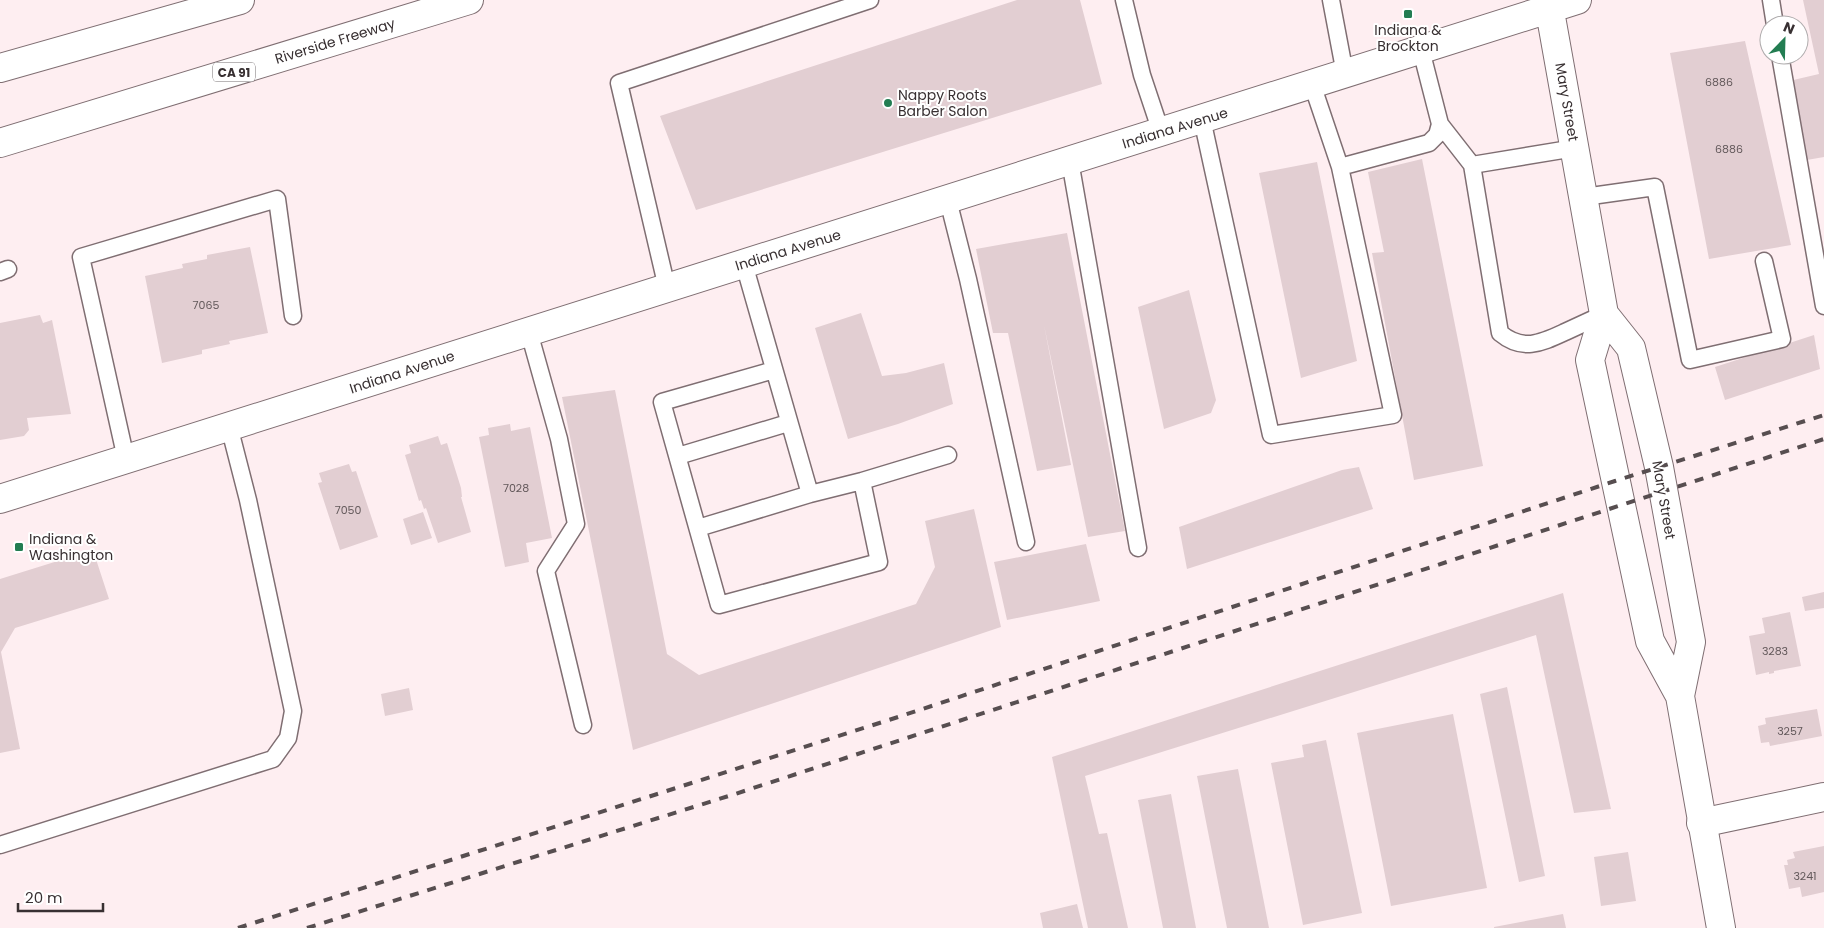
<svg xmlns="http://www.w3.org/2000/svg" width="1824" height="928" font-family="Poppins,sans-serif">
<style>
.building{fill:#e2ced2}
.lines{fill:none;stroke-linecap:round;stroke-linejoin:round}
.lane-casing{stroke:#7f6e72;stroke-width:19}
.street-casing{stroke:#7f6e72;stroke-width:30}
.secondary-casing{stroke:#7f6e72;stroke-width:30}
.highway-casing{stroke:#7f6e72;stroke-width:30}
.lane{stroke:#fff;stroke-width:16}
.street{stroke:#fff;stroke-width:28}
.secondary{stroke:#fff;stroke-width:28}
.highway{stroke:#fff;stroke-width:28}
.rail{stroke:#574e50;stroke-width:4;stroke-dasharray:9 9;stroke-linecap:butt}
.poi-dot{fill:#237d52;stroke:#fff;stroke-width:2}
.labels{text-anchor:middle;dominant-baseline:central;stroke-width:4;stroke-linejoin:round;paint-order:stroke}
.number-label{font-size:11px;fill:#62585a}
.shield{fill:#fff;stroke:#746e70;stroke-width:1}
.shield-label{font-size:12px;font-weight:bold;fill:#383032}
.poi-label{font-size:14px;fill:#383032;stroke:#fff;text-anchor:start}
.street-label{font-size:14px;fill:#383032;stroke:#fff}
</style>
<rect width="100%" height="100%" fill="#feeef1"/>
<path class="building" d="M1017,0H1080L1102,84L696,210L660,116Z
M1803,0H1824V157L1801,161L1789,81L1819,74Z
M1745,41L1791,245L1709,259L1670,53Z
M1422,159L1483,466L1414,480L1372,253L1384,252L1368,172Z
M1317,162L1357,361L1301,378L1259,173Z
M1067,233L1125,531L1088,537L1044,325L1071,465L1037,471L1008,333H993L976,249Z
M250,247L268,333L229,341L230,344L202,350V354L162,363L145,276L183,268L182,264L207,259V255Z
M1189,290L1216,400L1211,413L1164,429L1138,307Z
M861,313L882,376L906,373L944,363L953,404L898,424L848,439L815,328Z
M40,315L43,323L52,320L71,414L27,418L29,430L24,436L0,440V323Z
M1814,335L1820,369L1725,400L1715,367Z
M615,390L667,654L699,675L916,604L935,567L925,521L974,509L1001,627L633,750L562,397Z
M510,424L511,431L530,427L552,538L526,543L529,562L505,567L479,437L489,435L488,428Z
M438,436L441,445L447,443L461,488L462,497H461L471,532L438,543L426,508L424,509L421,500L419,501L405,455L411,453L409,445Z
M349,464L352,472L356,471L378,537L340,550L318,483L322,482L319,473Z
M1359,467L1373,509L1187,569L1179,527L1342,470Z
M423,512L432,538L411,545L403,519Z
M1086,544L1100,601L1007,620L994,562Z
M93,550L109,599L15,628L1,652L20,749L0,753V579Z
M1824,592V608L1805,611L1802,597Z
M1563,593L1611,809L1574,813L1536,635L1085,776L1099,834L1107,833L1128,928H1088L1052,757Z
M1790,612L1801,666L1774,671V673L1769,674V672L1756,675L1749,636L1765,633L1762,618Z
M1507,687L1545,876L1519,882L1480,694Z
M409,688L413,710L385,716L381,694Z
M1817,709L1822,736L1770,746L1769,742L1761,743L1758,726L1766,724L1765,718Z
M1453,714L1487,888L1391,906L1357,733Z
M1326,740L1362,913L1303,925L1271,763L1304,757L1302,745Z
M1238,769L1269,928H1227L1197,776Z
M1171,794L1196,928H1163L1138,800Z
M1824,846V892L1802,897L1800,887L1789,889L1784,865H1788L1787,860L1795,858L1793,852Z
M1628,852L1636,901L1601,906L1594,857Z
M1077,904L1083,928H1043L1040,913Z
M1563,914L1566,928H1494V927Z"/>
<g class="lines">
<defs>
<path id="lane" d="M1124,0L1142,75L1161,132
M1331,0L1345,74
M1771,0L1775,25
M1780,55L1824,306
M1202,119L1271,435L1393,415L1340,167L1312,84
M1440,124L1472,165L1500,333C1523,352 1541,343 1565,332C1578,326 1591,320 1604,314
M1070,161L1138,548
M1472,165L1575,148
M1340,167L1429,143L1437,135L1440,124L1421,50
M1584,197L1655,187L1690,360L1782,339L1764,261
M948,200L968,279L1026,542
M744,264L810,494L862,481L948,455
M0,272L8,269
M667,288L619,83L870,0
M529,332L559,439L576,524L546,571L583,725
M774,370L662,402L719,605L879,562L862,481
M678,456L788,423
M126,459L81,257L277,199L293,316
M698,528L810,494
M0,845L273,759L288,738L293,711L248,500L229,426"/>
<path id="street" d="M1701,823L1824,797"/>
<path id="secondary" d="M1548,0L1604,314L1590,360L1650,641L1680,696L1721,928
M1604,314L1631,348L1659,467L1691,642L1680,696
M0,499L1577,0"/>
<path id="highway" d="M0,68L240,0
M0,143L469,0"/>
</defs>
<use href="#lane" class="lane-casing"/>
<use href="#street" class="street-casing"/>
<use href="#secondary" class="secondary-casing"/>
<use href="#highway" class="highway-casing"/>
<use href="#lane" class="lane"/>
<use href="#street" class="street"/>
<use href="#secondary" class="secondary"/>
<use href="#highway" class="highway"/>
<path class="rail" d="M238,928L895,718L1615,481L1824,415
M307,928L735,794L1824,439"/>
</g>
<g class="poi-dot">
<rect x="1403" y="9" width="10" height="10" rx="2.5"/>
<circle cx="888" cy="103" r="5"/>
<rect x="14" y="542" width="10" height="10" rx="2.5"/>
</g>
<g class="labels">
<g class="number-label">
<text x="1719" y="82">6886</text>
<text x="1729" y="149">6886</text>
<text x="206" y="305">7065</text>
<text x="516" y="488">7028</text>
<text x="348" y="510">7050</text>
<text x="1775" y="651">3283</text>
<text x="1790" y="731">3257</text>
<text x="1805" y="876">3241</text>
</g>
<rect class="shield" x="213" y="62.5" width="42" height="19" rx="4"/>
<g class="shield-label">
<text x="234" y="72">CA 91</text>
</g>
<g class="poi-label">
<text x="1408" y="30" text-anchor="middle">Indiana &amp;<tspan x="1408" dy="16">Brockton</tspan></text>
<text x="898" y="95">Nappy Roots<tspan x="898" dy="16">Barber Salon</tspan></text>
<text x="29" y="539">Indiana &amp;<tspan x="29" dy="16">Washington</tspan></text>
</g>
<g class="street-label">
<text transform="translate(335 41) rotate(-17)">Riverside Freeway</text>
<text transform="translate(1567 102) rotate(80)">Mary Street</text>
<text transform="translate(1175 128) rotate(-17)">Indiana Avenue</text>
<text transform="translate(788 250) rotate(-17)">Indiana Avenue</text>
<text transform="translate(402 372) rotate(-18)">Indiana Avenue</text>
<text transform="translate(1664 500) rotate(80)">Mary Street</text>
</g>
</g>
<g transform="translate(1784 40) rotate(23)"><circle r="24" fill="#ffffff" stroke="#afacad"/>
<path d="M0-4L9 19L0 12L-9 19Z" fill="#237d52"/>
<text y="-8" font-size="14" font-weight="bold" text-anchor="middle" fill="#383032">N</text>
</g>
<path d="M18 903v8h85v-8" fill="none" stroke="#383032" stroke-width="2.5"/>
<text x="25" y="903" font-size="15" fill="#383032" stroke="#ffffff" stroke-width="4" paint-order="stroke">20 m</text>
</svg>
